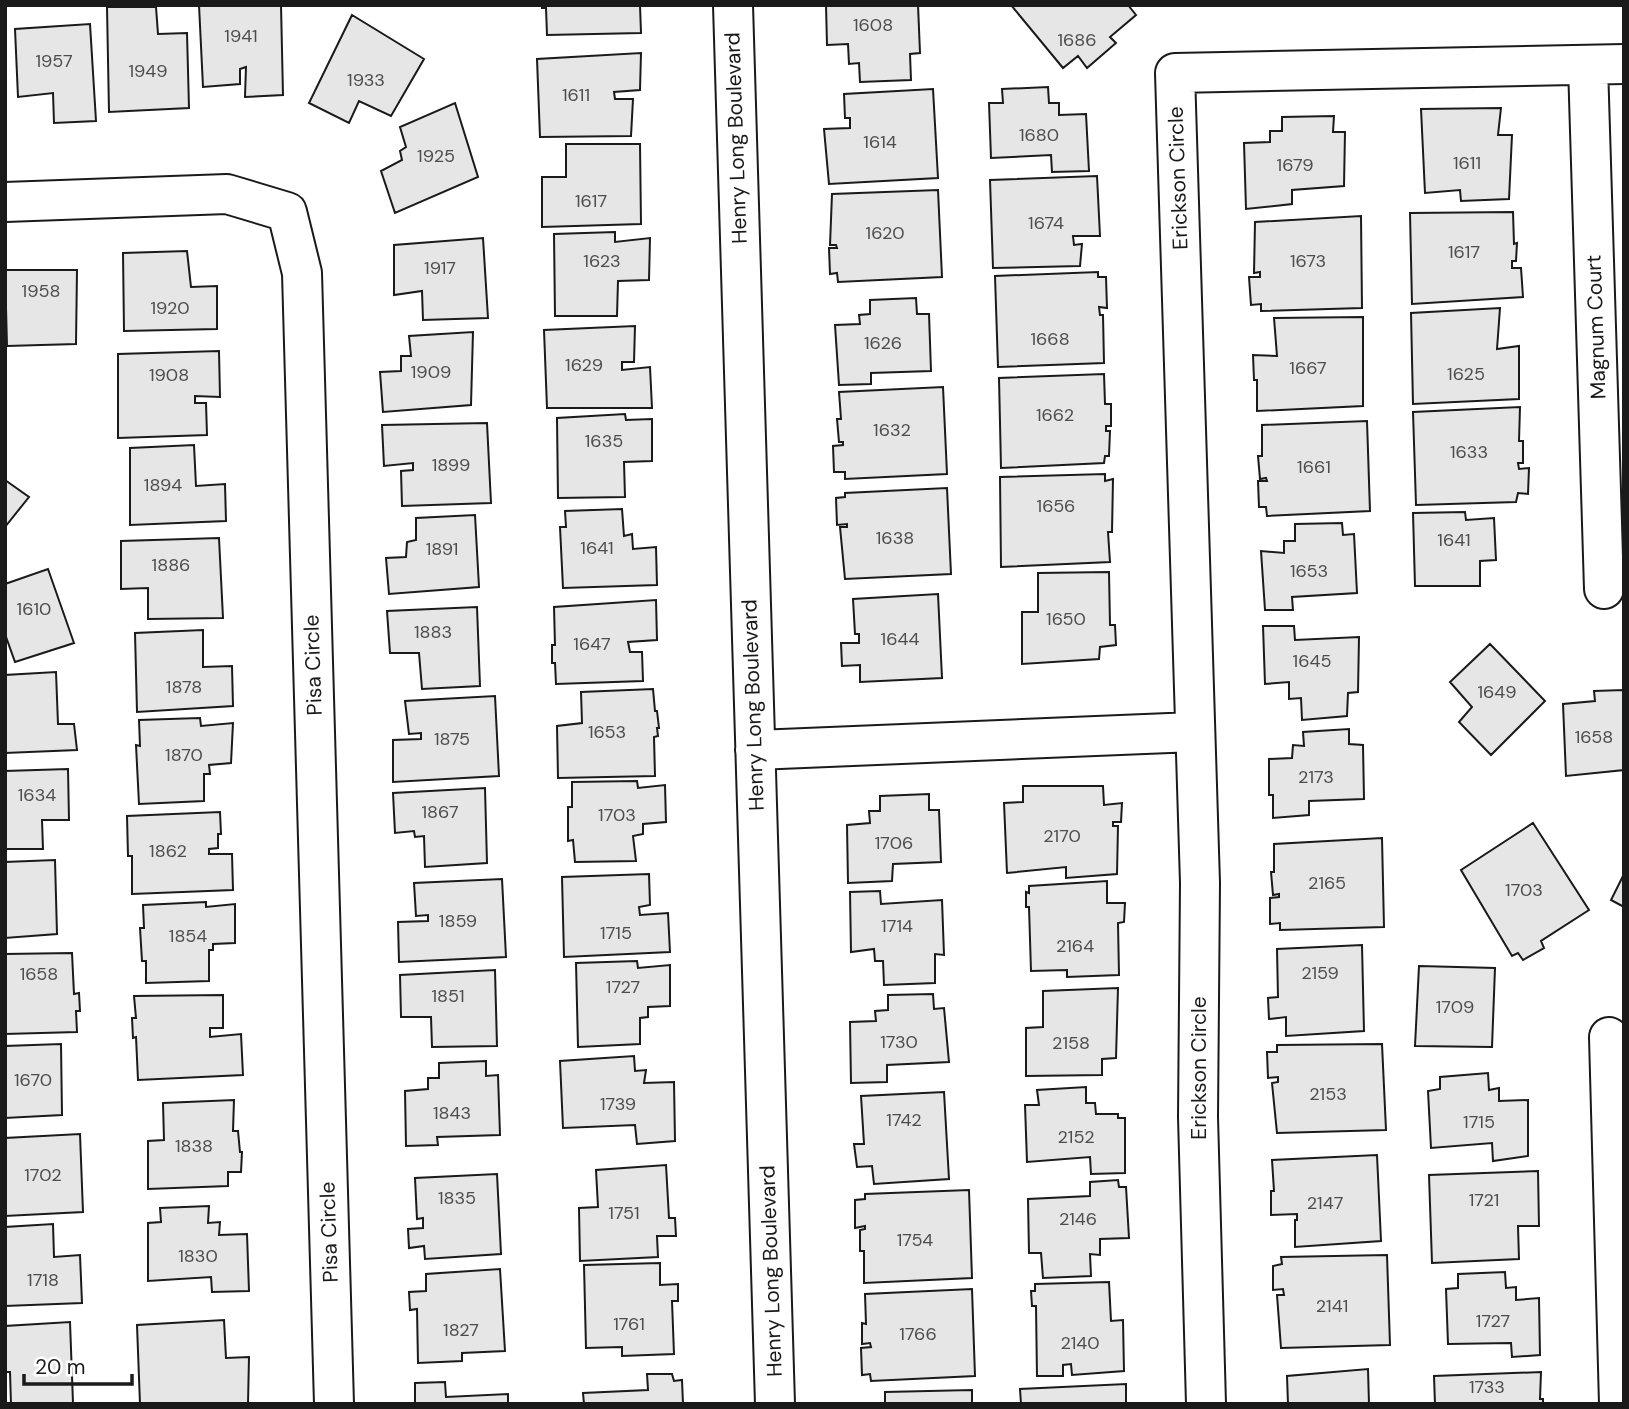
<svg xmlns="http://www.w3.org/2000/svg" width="1629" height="1409" font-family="'DM Sans',sans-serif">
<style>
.building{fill:#e6e6e6;stroke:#1a1a1a;stroke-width:2}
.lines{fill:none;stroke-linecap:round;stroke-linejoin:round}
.minor-casing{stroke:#1a1a1a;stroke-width:42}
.minor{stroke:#fff;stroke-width:38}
.labels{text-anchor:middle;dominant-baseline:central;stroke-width:5;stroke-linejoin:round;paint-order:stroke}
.number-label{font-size:18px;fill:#4d4d4d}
.street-label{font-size:21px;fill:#1a1a1a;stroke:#fff}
</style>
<rect width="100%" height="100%" fill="#fff"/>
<path class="building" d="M199,5H281L283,95L245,97L246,67L240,69V84L203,87Z
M542,5H640L641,33L547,35L546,8H542Z
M826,5H918L920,53L910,54L911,80L860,82L859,63L849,64L848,44L827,45Z
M1011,5H1128L1136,15L1110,37L1116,43L1087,68L1078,56L1063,68Z
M107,7H156L158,34L187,33L189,108L109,112Z
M352,15L424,59L391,116L359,101L349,123L309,103Z
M90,24L96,121L54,123L53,93L18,97L15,29Z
M641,53L640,90L614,92L615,99H633L631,136L540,137L537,59Z
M1048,87L1049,103H1059V115L1086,114L1089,171L1052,172L1051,155L991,158L989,103H1003L1002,89Z
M933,89L938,178L829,184L824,129L850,128V118H845L844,94Z
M455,103L478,177L395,213L381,171L402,160L400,151L406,147L400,127Z
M1501,108L1498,135H1512L1509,199L1461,201L1460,190L1425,193L1421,109Z
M1334,116L1333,132H1345L1344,186L1292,190V204L1246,209L1244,143L1270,142V131H1282V117Z
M566,144H640L641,224L542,227V177H566Z
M1097,176L1100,236H1073L1074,245L1082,244L1080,266L993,268L990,180Z
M938,190L942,277L838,282L837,273L830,274L829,248H837L836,245H830L832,194Z
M1513,212L1514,244L1517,243L1516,261H1512V268H1521L1523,297L1412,304L1410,213Z
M1361,216L1362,308L1261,311V304L1251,305L1249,277H1260V272L1254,273L1255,222Z
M615,232V242L650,238L649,280L618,281L617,316H555L554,234Z
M483,238L488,318L423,320L422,291L394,295V245Z
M187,251L191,287L217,286V329L124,331L123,253Z
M5,270H77L76,344L7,346Z
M1098,272V277H1106L1107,308L1099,307L1100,315H1103L1104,363L998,367L995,276Z
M916,298L917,314H929L931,371L871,373V384L839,385L835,325L860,324L859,315L870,314V300Z
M1500,308L1497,349L1519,346V399L1413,404L1411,313Z
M1363,317V406L1257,411V380H1254L1253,355L1277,356L1274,318Z
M635,326L634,362H622V370L650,367L652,408H547L544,330Z
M473,332L471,405L383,412L380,372L401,371V356H411L409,336Z
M219,351L220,397L195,396V403H206L207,435L118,438V354Z
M1104,374L1105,404H1111V426H1106V431H1110L1109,456H1105L1104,463L1001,468L999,378Z
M943,387L947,474L845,479V472H834L833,446L843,445V442H839L837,419H841L839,392Z
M1520,407L1519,441H1523V463H1518L1519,469L1529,468L1528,494L1518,493L1516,502L1416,505L1413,412Z
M625,414L626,420L652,419V461L624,462L625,497L558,498L557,418Z
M1367,421L1370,511L1267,516L1266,507H1259L1258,481H1267L1266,478L1260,479L1258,456H1262V425Z
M487,423L491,503L402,506L401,471L413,470V463L384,466L382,425Z
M194,445L196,486L225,484L226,521L130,525V448Z
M1105,474V481L1113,479L1112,532H1108L1110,562L1001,567L1000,477Z
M5,480L29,497L5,527Z
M947,488L951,574L845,579L840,527H847V524L837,525L836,498L845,497V493Z
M622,509L624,536L632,534L633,549L656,547L657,585L563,588L560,527H566L565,511Z
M1465,512L1466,520L1494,518L1496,560L1480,561V586H1415L1413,513Z
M475,515L479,587L389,594L386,558L406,557L407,542L416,540V518Z
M1342,523L1343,535L1354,534L1357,593L1292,597L1293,610H1265L1261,551L1284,553V541H1295V524Z
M219,538L223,618L148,619V588L121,589V541Z
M48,569L74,643L15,662L5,634V584Z
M1109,572L1110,625H1115L1116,645L1100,647L1099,659L1022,664V612H1038V573Z
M938,594L942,678L860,682V665L842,666L841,643H859V634H855L853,599Z
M656,600L657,640L628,642L630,652H642L643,681L556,684L555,663H552V645H555L554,607Z
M477,607L480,686L422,689L419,653H390L387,611Z
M1263,626H1294L1295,640L1359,637L1358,692L1348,693L1347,716L1302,720L1301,698L1289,699V682L1265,684Z
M203,630V667L232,666L233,706L137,712L135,633Z
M1490,644L1545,701L1491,755L1459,722L1472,707L1450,682Z
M56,672L58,724H74L77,750L5,753V675Z
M653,689L655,711H657L659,728H657L658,736L654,737L655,776L558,778L557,726L582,723L581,692Z
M1624,690V770L1566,776L1563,704L1595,701L1594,691Z
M495,696L499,776L393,782V740L421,739V733L409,734L405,701Z
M200,718L201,726L233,723L231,763L209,765L210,774H204V801L139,804L136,745L140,746L139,720Z
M1349,729V744L1363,745L1364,799L1309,801V815L1273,818V795H1269V759L1292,758L1293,745L1304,746L1303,732Z
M68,769L69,820H42L43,849H5V771Z
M637,781L638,788L665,785L666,822L643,824V834L633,836L636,861L575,862L573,840L568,841V807H572V782Z
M1023,786H1103L1104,805L1122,803L1121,822H1113V826H1118L1117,874L1066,878V867L1007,873L1004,803L1023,802Z
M485,788L487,863L425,867L424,836L415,837L414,831L395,833L393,793Z
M929,794V810H939L941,862L893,864L892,881L848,883L847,825L870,823L869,811H880V796Z
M220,812L221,834H218V848L209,849V854H232L233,890L132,894V856H128L127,816Z
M1533,823L1589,910L1541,941L1544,948L1523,960L1518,953L1512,956L1461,870Z
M1382,838L1384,927L1280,930V923L1270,924V898L1279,897V894L1273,895L1271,872H1274V844Z
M55,860L57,934L5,938V862Z
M649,874L650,905L639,907L640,915L668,913L670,952L564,957L562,877Z
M1624,874V907L1611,900Z
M502,879L506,957L399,962L398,922L428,921V915L416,916L414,883Z
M1107,881V903H1125L1124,922L1118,923L1119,975L1067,977V970L1031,971L1029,907H1026V892L1029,893V886Z
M880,891L881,904L942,900L944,955L935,954V983L884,985L883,961H875L874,949L851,952L850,892Z
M206,902V907L235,904V943L213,944V950H209V981L146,983V961H142L140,928H144L143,905Z
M1362,945L1364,1031L1286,1036V1017L1269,1019L1268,998L1278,997L1277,949Z
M72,953L74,994L79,993L80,1011H76L77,1032L5,1034V954Z
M637,961L638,968L670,965V1006L648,1007V1017L640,1018V1044L578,1047L576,963Z
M1419,966L1495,968L1492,1047L1415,1046Z
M495,970L497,1046L432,1047L431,1017H401L400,975Z
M1118,988L1116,1058L1102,1059V1075L1026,1076V1028L1043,1027V991Z
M933,994L934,1009L944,1008L949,1062L887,1065V1082L851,1083L850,1022L876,1021L875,1011L888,1010V995Z
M223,995V1028H210V1037L241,1034L243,1075L138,1080L136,1037L133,1038L132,1018H136L134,996Z
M61,1044L62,1115L5,1118V1046Z
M1382,1044L1386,1130L1277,1133L1272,1083L1278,1082V1077L1268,1078L1267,1052H1277V1045Z
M634,1056L635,1071L646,1070L644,1083L674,1082L675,1141L637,1144L635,1125L563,1128L560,1061Z
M486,1061V1076L498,1075L500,1135L437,1137L438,1145L406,1146L405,1091L428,1089V1078H439V1063Z
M1488,1073L1489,1090L1499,1088V1101L1528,1100V1156L1493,1161L1492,1143L1431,1148L1428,1091L1440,1089V1077Z
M1086,1087V1103H1095L1096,1114H1118V1118H1125V1173L1091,1174L1090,1157L1027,1162L1025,1105H1039L1037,1090Z
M944,1092L949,1179L874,1184L872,1166L857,1167L854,1144H864L861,1096Z
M234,1100L233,1131H238L240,1152H242L241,1172H228V1186L148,1189V1141L164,1140L163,1103Z
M80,1134L83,1212L5,1216V1138Z
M1377,1155L1381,1241L1295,1247V1220H1297V1214L1271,1215V1191H1274L1272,1160Z
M666,1165L669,1218H675L676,1236H657L658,1257L580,1261L579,1208L598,1207L596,1170Z
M1538,1171L1539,1226H1518L1519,1259L1432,1263L1429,1175Z
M497,1174L501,1254L425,1259L424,1246L409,1248L408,1229L423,1228V1218L417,1219L415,1178Z
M1118,1180L1119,1187H1126L1129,1238L1100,1239V1255L1090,1254L1091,1276L1043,1278L1041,1253H1029L1028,1199L1090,1196V1182Z
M969,1190L972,1278L864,1283V1251H860V1230L865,1229V1226L855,1228V1200L865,1199V1194Z
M209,1206L208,1223L220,1222L219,1235L247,1234L249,1291L212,1292L211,1277L148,1281V1223L161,1222L160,1208Z
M53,1224L54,1257L80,1255L82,1303L5,1306V1227Z
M1387,1255L1390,1345L1281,1348L1277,1295H1284L1283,1289L1273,1290V1266L1282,1264L1281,1257Z
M660,1263V1285L678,1284V1301H672L674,1354L622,1356V1347L586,1348L584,1265Z
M500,1269L505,1351L462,1353V1361L418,1363L417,1309L410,1310L409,1292L426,1291V1274Z
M1505,1272L1506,1288L1516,1287V1300L1539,1298L1540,1355L1512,1357L1511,1343L1448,1344L1446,1289L1458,1288V1274Z
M1109,1282L1111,1321L1123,1320L1124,1371L1072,1375L1071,1364L1063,1365V1376H1037L1036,1306H1032L1031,1291H1035V1284Z
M972,1289L975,1376L871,1381L870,1374L862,1375L861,1348L871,1347L870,1343L862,1344V1323L866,1324L865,1294Z
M224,1320L226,1358L249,1357L248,1404H140L137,1325Z
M70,1322L73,1403L11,1404L10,1372H5V1326Z
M1368,1369L1369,1404H1288L1287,1376Z
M1541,1372L1540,1399H1543V1404H1435L1434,1376Z
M647,1374H672L674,1381L682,1380L683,1404H584L583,1393L648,1390Z
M445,1382L446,1397L508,1394V1404H415V1383Z
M1126,1384V1404H1021L1020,1389Z
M972,1390V1404H885V1392Z"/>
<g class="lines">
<defs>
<path id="minor" d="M733,5L775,1404
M1588,65L1604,589
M5,202L227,194L287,212L302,273L334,1404
M755,750L1194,732
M1609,1037L1619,1404
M1206,1404L1198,1117L1200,883L1175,73L1624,64"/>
</defs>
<use href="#minor" class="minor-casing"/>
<use href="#minor" class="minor"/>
</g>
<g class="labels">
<g class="number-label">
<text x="873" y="25">1608</text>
<text x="241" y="36">1941</text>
<text x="1077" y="40">1686</text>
<text x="54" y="61">1957</text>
<text x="148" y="71">1949</text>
<text x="366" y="80">1933</text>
<text x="576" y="95">1611</text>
<text x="1039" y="135">1680</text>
<text x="880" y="142">1614</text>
<text x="436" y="156">1925</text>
<text x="1467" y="163">1611</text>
<text x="1295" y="165">1679</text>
<text x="591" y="201">1617</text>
<text x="1046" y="223">1674</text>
<text x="885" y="233">1620</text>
<text x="1464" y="252">1617</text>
<text x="602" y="261">1623</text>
<text x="1308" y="261">1673</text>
<text x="440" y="268">1917</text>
<text x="41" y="291">1958</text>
<text x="170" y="308">1920</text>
<text x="1050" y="339">1668</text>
<text x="883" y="343">1626</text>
<text x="584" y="365">1629</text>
<text x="1308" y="368">1667</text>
<text x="431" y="372">1909</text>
<text x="1466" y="374">1625</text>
<text x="169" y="375">1908</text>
<text x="1055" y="415">1662</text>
<text x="892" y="430">1632</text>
<text x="604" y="441">1635</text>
<text x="1469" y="452">1633</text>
<text x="451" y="465">1899</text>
<text x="1314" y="467">1661</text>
<text x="163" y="485">1894</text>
<text x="1056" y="506">1656</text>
<text x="895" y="538">1638</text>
<text x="1454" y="540">1641</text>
<text x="597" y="548">1641</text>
<text x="442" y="549">1891</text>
<text x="171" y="565">1886</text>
<text x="1309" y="571">1653</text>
<text x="34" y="609">1610</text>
<text x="1066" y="619">1650</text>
<text x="433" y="632">1883</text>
<text x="900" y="639">1644</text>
<text x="592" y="644">1647</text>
<text x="1312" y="661">1645</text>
<text x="184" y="687">1878</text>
<text x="1497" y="692">1649</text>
<text x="607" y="732">1653</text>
<text x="1594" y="737">1658</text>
<text x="452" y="739">1875</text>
<text x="184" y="755">1870</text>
<text x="1316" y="777">2173</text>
<text x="37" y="795">1634</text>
<text x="440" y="812">1867</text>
<text x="617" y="815">1703</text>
<text x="1062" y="836">2170</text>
<text x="894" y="843">1706</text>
<text x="168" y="851">1862</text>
<text x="1327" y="883">2165</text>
<text x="1524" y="890">1703</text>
<text x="458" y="921">1859</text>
<text x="897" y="926">1714</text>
<text x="616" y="933">1715</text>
<text x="188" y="936">1854</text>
<text x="1075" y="946">2164</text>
<text x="1320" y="973">2159</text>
<text x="39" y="974">1658</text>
<text x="623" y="987">1727</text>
<text x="448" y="996">1851</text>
<text x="1455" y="1007">1709</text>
<text x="899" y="1042">1730</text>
<text x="1071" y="1043">2158</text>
<text x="33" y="1080">1670</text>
<text x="1328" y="1094">2153</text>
<text x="618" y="1104">1739</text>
<text x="452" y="1113">1843</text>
<text x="904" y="1120">1742</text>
<text x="1479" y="1122">1715</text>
<text x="1076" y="1137">2152</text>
<text x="194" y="1146">1838</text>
<text x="43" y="1175">1702</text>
<text x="457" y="1198">1835</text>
<text x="1484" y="1200">1721</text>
<text x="1325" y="1203">2147</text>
<text x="624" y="1213">1751</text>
<text x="1078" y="1219">2146</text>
<text x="915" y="1240">1754</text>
<text x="198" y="1256">1830</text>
<text x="43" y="1280">1718</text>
<text x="1332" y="1306">2141</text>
<text x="1493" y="1321">1727</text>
<text x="629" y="1324">1761</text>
<text x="461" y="1330">1827</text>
<text x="918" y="1334">1766</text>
<text x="1080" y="1343">2140</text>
<text x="1487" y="1387">1733</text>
</g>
<g class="street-label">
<text transform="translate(736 138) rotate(-92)">Henry Long Boulevard</text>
<text transform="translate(1178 178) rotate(-92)">Erickson Circle</text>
<text transform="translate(1596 327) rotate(-92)">Magnum Court</text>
<text transform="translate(313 665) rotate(-92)">Pisa Circle</text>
<text transform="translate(753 705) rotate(-92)">Henry Long Boulevard</text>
<text transform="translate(1199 1068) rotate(-90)">Erickson Circle</text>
<text transform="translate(329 1232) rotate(-92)">Pisa Circle</text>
<text transform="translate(771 1271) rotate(-92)">Henry Long Boulevard</text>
</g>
</g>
<rect width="1629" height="1409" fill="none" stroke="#1a1a1a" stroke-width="14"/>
<path d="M24 1374v10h108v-10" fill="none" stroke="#1a1a1a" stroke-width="3.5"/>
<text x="35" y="1374" font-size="21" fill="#1a1a1a" stroke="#ffffff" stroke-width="5" paint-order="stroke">20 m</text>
</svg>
